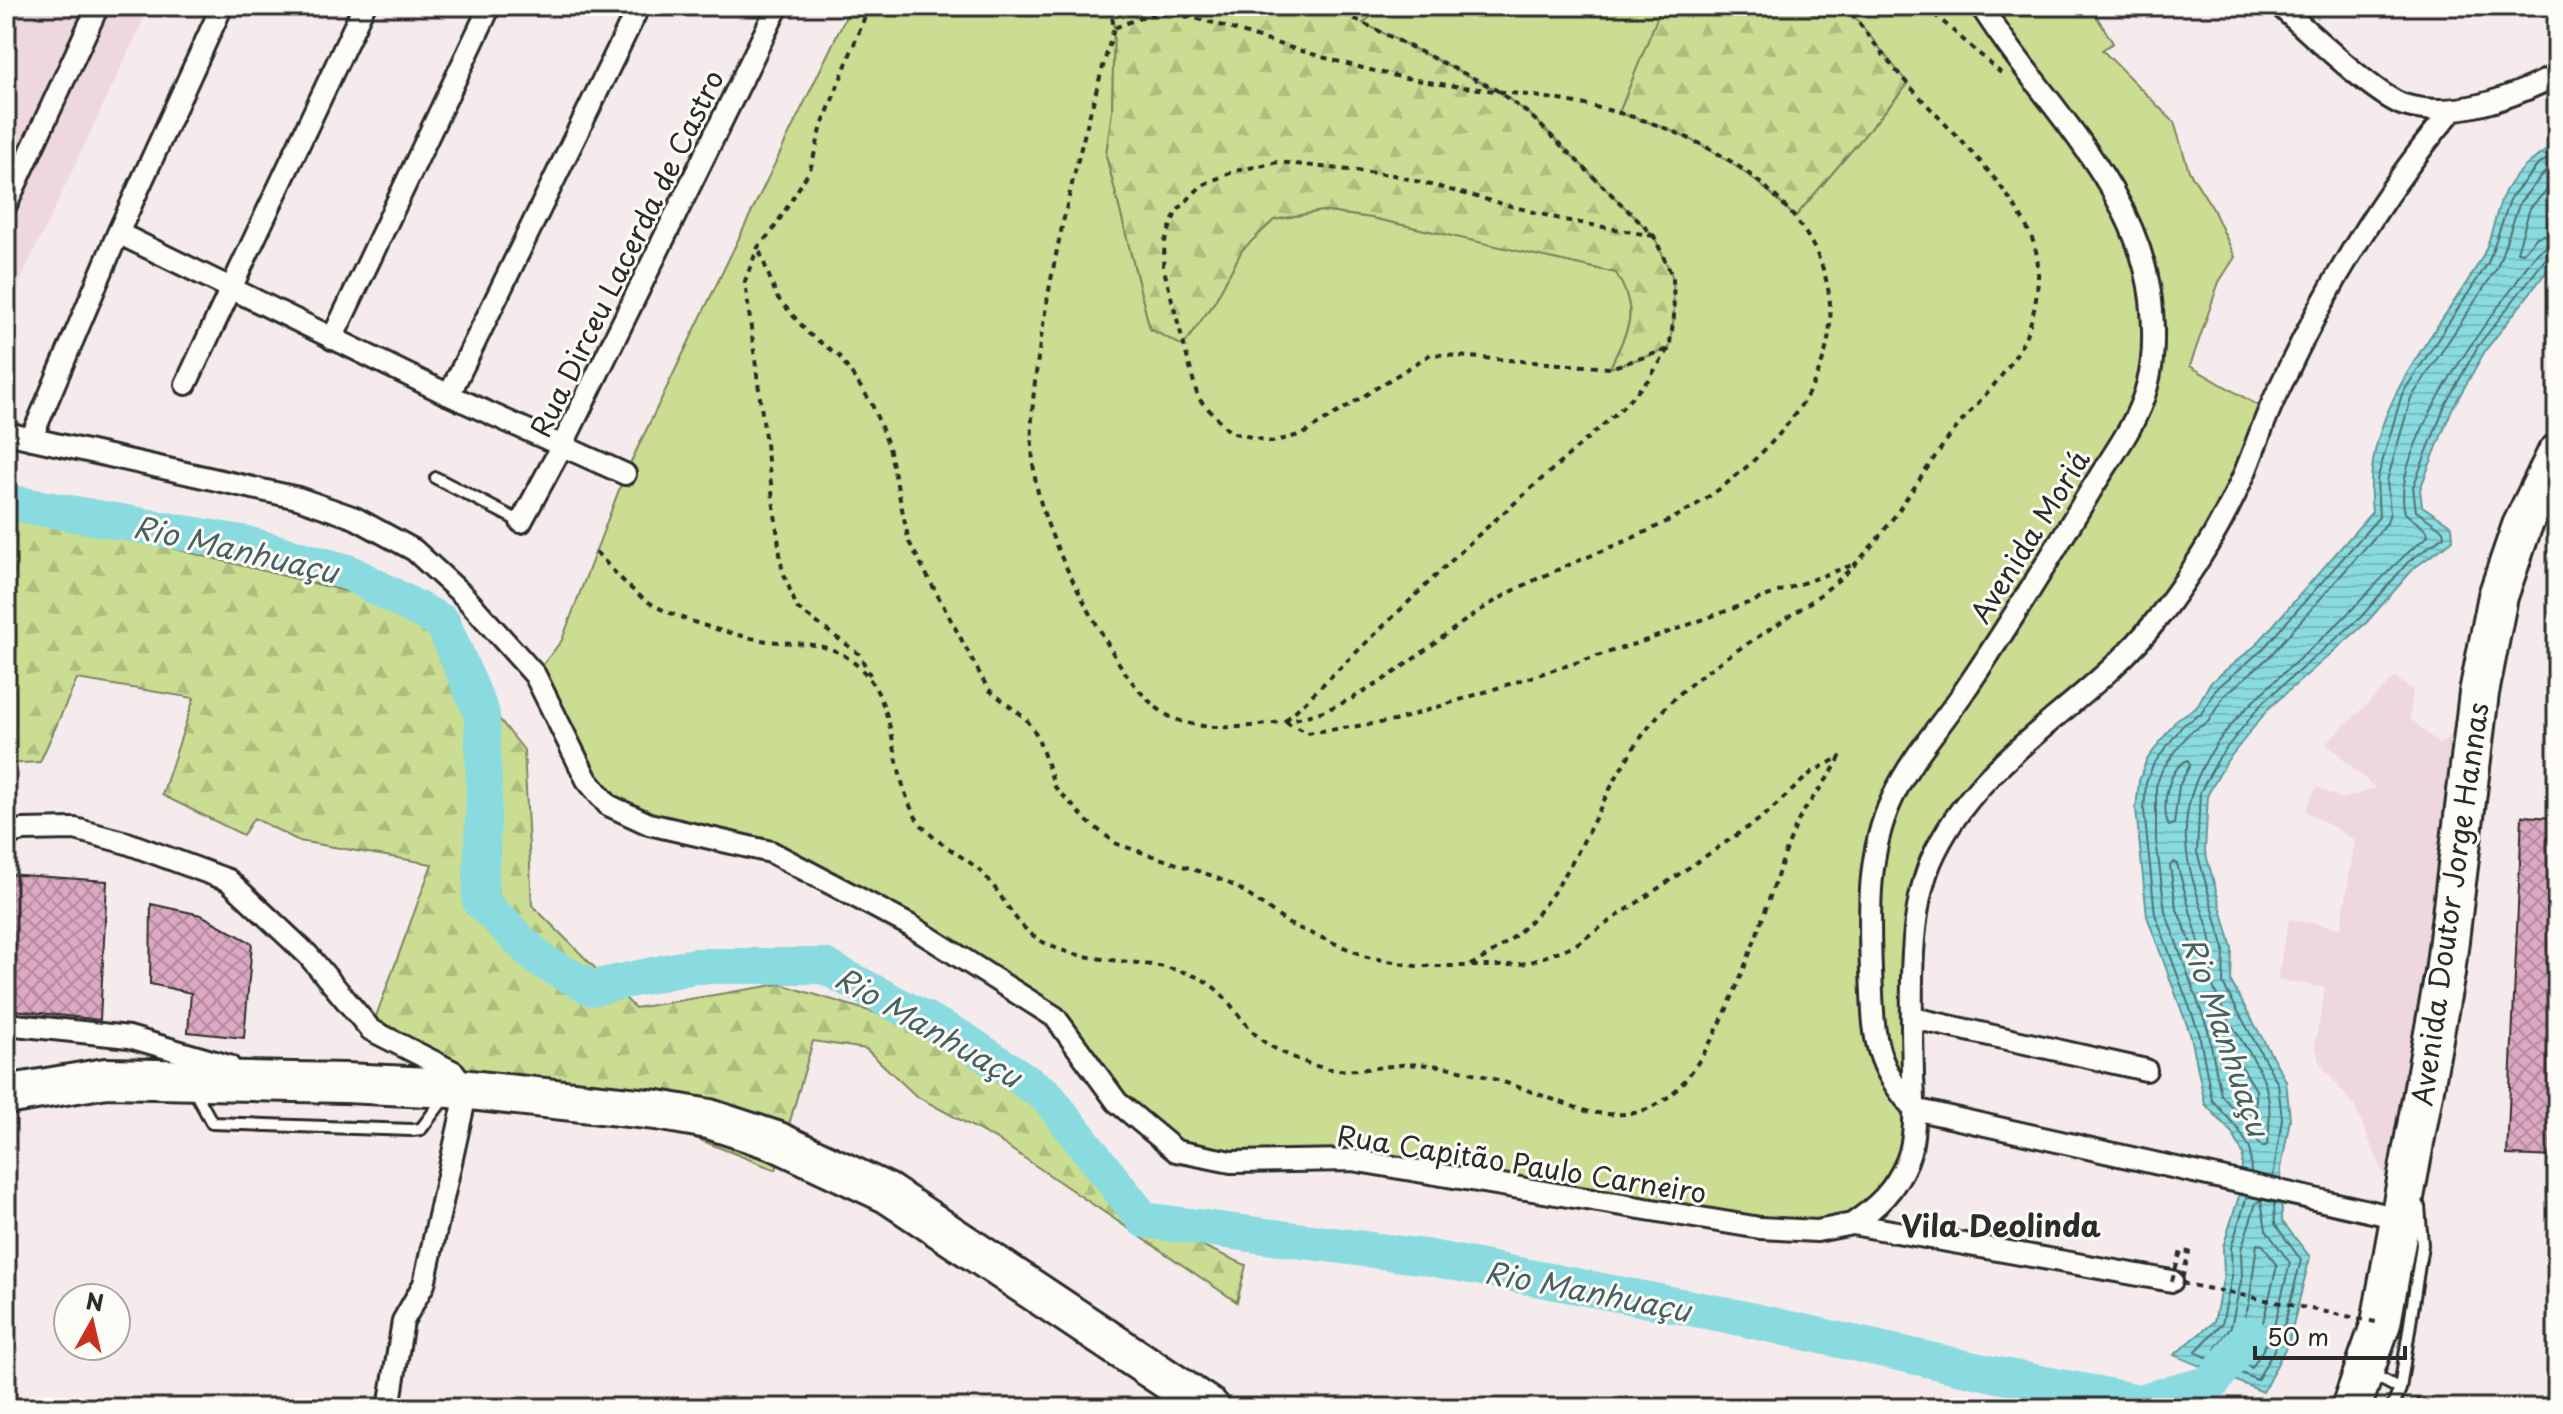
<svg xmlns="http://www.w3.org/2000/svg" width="2563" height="1414" font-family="'Playpen Sans',sans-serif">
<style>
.built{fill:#eed7df}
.grass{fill:#cadd92;stroke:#7a845e;stroke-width:2}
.forest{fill:url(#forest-firs);stroke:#7a845e;stroke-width:2}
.water{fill:url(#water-rules);stroke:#639597;stroke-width:2}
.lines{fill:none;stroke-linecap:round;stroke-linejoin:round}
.shore{stroke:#517173;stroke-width:2}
.river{stroke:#89dbdf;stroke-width:36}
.building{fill:url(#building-cross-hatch);stroke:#2b2b2b;stroke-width:2}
.lane-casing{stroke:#2b2b2b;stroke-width:16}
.street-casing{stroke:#2b2b2b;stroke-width:26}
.highway-casing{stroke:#2b2b2b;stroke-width:44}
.path{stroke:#2b2b2b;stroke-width:4;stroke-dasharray:6 6;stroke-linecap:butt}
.lane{stroke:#fdfcf7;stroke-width:10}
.street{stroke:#fdfcf7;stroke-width:20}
.highway{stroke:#fdfcf7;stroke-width:38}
.path-bridge{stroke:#2b2b2b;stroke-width:4;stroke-dasharray:6 6;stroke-linecap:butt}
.labels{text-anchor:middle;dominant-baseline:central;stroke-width:6;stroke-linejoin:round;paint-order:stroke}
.street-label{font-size:28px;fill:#2b2b2b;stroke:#fdfcf7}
.water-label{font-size:30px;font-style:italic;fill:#476061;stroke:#fdfcf7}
.neighbourhood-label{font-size:30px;font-weight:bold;fill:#2b2b2b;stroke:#fdfcf7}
</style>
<defs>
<pattern id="forest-firs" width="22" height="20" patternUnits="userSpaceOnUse" patternTransform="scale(2)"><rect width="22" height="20" fill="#cadd92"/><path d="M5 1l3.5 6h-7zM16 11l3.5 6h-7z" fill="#aebe7e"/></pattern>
<pattern id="water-rules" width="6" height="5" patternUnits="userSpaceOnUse" patternTransform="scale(2)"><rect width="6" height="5" fill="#89dbdf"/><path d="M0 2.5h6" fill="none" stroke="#76bcc0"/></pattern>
<pattern id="building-cross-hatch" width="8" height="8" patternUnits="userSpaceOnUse" patternTransform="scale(2)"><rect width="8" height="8" fill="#dca8c2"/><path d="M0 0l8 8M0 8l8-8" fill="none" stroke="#b3899e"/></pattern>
</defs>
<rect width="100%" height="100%" fill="#f6ebec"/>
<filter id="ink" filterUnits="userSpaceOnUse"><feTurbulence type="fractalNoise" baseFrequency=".0125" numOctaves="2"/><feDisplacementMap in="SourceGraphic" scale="16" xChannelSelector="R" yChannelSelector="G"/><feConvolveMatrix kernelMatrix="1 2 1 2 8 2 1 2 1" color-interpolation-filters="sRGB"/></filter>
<g filter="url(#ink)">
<path class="built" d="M23,6H150L6,311V42Z
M2396,677L2413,691L2410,718L2439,744L2498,701L2409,1234L2355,1107L2321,1065L2315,1045L2325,988L2277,979L2289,919L2341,928L2355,840L2305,811L2317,787L2342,799L2375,788L2326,743Z"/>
<path class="grass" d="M851,6H1110L1114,28L1112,111L1106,155L1150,329L1183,345L1215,301L1242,250L1274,220L1321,211L1372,218L1617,273C1639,314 1629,326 1611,366L1669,349L1654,236L1531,115L1495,89L1362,23L1384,6H1662L1619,113C1687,131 1747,166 1795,217L1908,84L1846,6H2090L2113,43L2102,50L2174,122L2189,171L2213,209L2235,257L2219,282L2190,366L2269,412L2158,618L1951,823L1918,917L1914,1109L1891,1193L1817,1231L1493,1181L1176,1151L1117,1102L1055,1017L771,852L608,805L535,675L562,640L625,474Z"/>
<path class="forest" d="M1110,6H1384L1363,23L1495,89L1530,115L1654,236L1673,278L1674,317L1669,349L1610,368C1629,327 1640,314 1616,273L1372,218L1321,211L1274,220L1242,250L1215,301L1183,346L1150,329L1106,155L1112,111L1114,28Z
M1662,6H1846L1908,84L1795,217C1747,166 1687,131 1619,113Z
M6,514L90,528L410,607L524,750L532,905L635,1008L780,984L962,1039L1046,1095L1144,1220L1246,1265L1237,1302L999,1141L916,1096L866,1049L813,1041L776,1170L680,1132L490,1110L371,1030L432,864L299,841L254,818L243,835L162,795L194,698L77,679L40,762L6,764Z"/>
<path class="water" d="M2557,143V258L2485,351L2452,409L2420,489L2422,506L2452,526L2453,540L2414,568L2367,622L2269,708L2227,761L2208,794L2205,851L2232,948L2231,982L2286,1081L2290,1119L2281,1169L2282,1221L2310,1257L2289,1341L2263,1392L2174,1355L2214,1322L2224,1275L2223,1247L2239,1196L2243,1154L2233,1134L2205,1104L2191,1036L2147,916L2136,809L2139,781L2146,761L2178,718L2196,708L2210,683L2256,645L2372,512C2360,412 2433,341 2480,261C2491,243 2494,218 2502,198C2511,174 2537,156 2557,143Z"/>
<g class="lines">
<path class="shore" d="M2557,164L2545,172L2520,202L2497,268L2411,398L2387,481L2390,512L2387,523L2269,657L2224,696L2208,722L2189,733L2162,770L2156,786V840L2165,911L2208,1030L2221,1095L2247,1124L2262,1147L2267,1145C2281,1066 2238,1053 2214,989C2208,973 2215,952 2210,935C2203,908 2190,880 2187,853C2174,753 2264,693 2328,633C2363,601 2390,565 2428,536L2427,531L2405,513C2389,455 2476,335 2511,290C2523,274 2535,245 2557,244
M2557,179L2530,208L2517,252L2523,253L2537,237L2557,232
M2188,760L2190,765L2179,786L2174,824L2169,826C2160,808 2168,768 2188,760Z
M2173,862L2177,864L2200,946L2198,950L2193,948L2176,907L2170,866Z
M2226,1041L2256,1090V1111L2232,1089L2223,1046Z
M2251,1173L2250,1149L2239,1130L2212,1100L2199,1033L2155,914L2144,810L2146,783L2153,765L2183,725L2201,714L2216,689L2262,650L2379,517L2377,480L2402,394L2488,263L2511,197L2538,165L2557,153
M2273,1177L2282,1119L2278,1084L2223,984L2224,949L2197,852L2200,792L2220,756L2263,702L2361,617L2408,562L2444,536L2443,530L2416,511L2413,487L2445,405L2478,346L2547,257L2557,254
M2247,1196L2231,1248L2232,1276L2222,1324L2195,1352L2257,1380L2281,1338L2301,1260L2275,1224L2274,1202
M2261,1200L2266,1230L2290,1263L2272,1334L2252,1368L2215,1349L2231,1327L2242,1277L2241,1250L2256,1203Z
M2257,1244L2263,1245L2277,1266L2261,1330L2246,1352L2235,1345L2249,1304Z"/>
<path class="river" d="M6,502L247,544L348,572L442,622L482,714L484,794L480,901L540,960L592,988L694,966H824L962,1039L1046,1095L1144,1220L1425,1257L1727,1315L1993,1374L2139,1402L2212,1383L2249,1334"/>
</g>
<path class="building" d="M2522,816L2557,818V1157L2507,1155Z
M6,874L107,881L100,1020L6,1009Z
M151,904L201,915L252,943L244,1038L188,1032L191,993L150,984Z
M2418,1399L2437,1408H2413Z"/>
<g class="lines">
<defs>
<path id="lane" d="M436,478L521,522
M194,1090L212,1123L412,1130L421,1129L446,1096
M2370,1373L2400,1389
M2392,1408L2400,1389L2422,1245L2419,1206"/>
<path id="street" d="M1981,6C2039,100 2138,185 2151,300C2154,328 2155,359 2147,386C2137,425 2111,457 2091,490C2049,560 2007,629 1961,696C1937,730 1909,761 1892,799C1867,852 1869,914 1871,971C1874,1032 1871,1061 1914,1109L2399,1218
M2280,6C2304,28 2377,97 2404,105C2455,120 2511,98 2557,75
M6,205L98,6
M118,233L449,395L625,474
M332,339L490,6
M186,384L364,6
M449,395L639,6
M6,433L298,498L355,518L414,550L464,596L535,675L587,780L608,805L649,824L771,852L911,926L1055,1017L1117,1102L1176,1151L1231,1162L1352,1160L1760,1228L1817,1231L1852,1224L2172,1281
M31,439L118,233L222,6
M521,522L562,446L778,6
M6,834L23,830L75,829L127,843L228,880L308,955L371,1030L454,1072L467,1090L424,1284L403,1321L389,1408
M1913,1018L2146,1070
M6,1024L129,1037L229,1066
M1852,1224C1877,1207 1895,1190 1907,1161C1917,1137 1914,1102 1913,1076C1912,1013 1906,920 1931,861C1978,754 2090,707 2158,618C2190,576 2222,525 2243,477C2255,449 2264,419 2278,391C2324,292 2379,197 2450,113"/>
<path id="highway" d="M6,1095L106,1078L345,1083L451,1088L657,1110L709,1119L776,1141L887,1193L1210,1408
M2351,1408L2381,1323L2445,973L2479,693L2498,596L2522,526L2557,454"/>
</defs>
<use href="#lane" class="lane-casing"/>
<use href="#street" class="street-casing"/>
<use href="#highway" class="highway-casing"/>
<path class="path" d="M869,6L822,126L810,170L773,230L758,247L745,281L782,569L797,608L859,654L870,675
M1110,6L1114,28C1084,132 1056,237 1040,344C1033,392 1027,440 1037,488C1049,542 1079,593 1106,641C1120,667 1141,699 1167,715C1204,737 1281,725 1320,712C1385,690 1434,638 1492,603C1564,559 1650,541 1718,490C1932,330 1812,155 1595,107C1539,94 1484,91 1428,82C1376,74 1304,52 1253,36C1223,26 1192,14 1160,14C1145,14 1128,23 1114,28
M1925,6L2001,73
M1654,236L1564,220L1393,175L1278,162L1235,171L1202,185L1176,212L1165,241L1163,266L1198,398L1230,432L1272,442L1303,434L1431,354L1610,368L1669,349
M596,552C613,570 633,594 655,606C687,622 726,633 761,640C789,645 820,640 845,656C900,692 887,757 912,810C925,838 954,850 976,867C998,885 1009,916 1031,934C1075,969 1145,954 1197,977C1227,989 1238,1022 1263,1041C1275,1050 1292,1057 1307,1063C1353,1080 1383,1061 1429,1065C1479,1069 1540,1096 1589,1112C1612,1115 1632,1117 1654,1106C1722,1073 1766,897 1795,828C1805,803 1828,783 1840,757L1812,772L1763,817L1575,945L1528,963L1500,966H1415L1367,957L1289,924L1237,887L1210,875L1117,844L1088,822L1055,787L1037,735L1026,719L988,689L909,542L889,447L871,402L839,356L809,334L777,297L758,247
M1286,720L1475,538L1622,408L1648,380L1669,349L1674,317L1673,278L1654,236L1530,115L1495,89L1329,6
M1286,722L1307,733L1394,721L1647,640L1852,565
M1470,965C1582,911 1586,793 1664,709C1712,658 1778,630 1831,586C1880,547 1908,494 1944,444C1984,389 2028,365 2037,292C2039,272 2039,254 2031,236C2005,180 1958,139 1917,94C1891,67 1869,36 1846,6"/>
<use href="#lane" class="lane"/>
<use href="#street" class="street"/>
<use href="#highway" class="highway"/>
<path class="path-bridge" d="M2172,1281L2181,1251L2189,1252L2181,1283L2381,1323"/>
</g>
</g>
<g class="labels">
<g class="street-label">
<text transform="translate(626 253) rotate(-64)">Rua Dirceu Lacerda de Castro</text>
<text transform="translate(2029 536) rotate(-58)">Avenida Moriá</text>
<text transform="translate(2449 904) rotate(-82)">Avenida Doutor Jorge Hannas</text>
<text transform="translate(1522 1163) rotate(9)">Rua Capitão Paulo Carneiro</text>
</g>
<g class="water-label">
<text transform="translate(236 548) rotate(13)">Rio Manhuaçu</text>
<text transform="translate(929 1026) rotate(30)">Rio Manhuaçu</text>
<text transform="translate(2227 1036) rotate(71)">Rio Manhuaçu</text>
<text transform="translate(1588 1290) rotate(11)">Rio Manhuaçu</text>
</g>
<g class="neighbourhood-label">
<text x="2001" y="1224">Vila Deolinda</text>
</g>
</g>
<rect width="2563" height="1414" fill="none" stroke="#fdfcf7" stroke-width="32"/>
<rect x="16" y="16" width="2531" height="1382" fill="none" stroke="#2b2b2b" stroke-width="3" filter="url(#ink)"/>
<g transform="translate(92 1322) rotate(8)"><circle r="38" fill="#fdfcf7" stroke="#a9a8a5" stroke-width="2"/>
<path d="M0-6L14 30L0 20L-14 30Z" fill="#c8321e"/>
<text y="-12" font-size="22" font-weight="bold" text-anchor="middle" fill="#2b2b2b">N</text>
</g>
<path d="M2255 1346v12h150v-12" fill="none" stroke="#2b2b2b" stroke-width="4"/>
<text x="2267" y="1346" font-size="24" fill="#2b2b2b" stroke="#fdfcf7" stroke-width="6" paint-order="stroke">50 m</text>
</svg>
